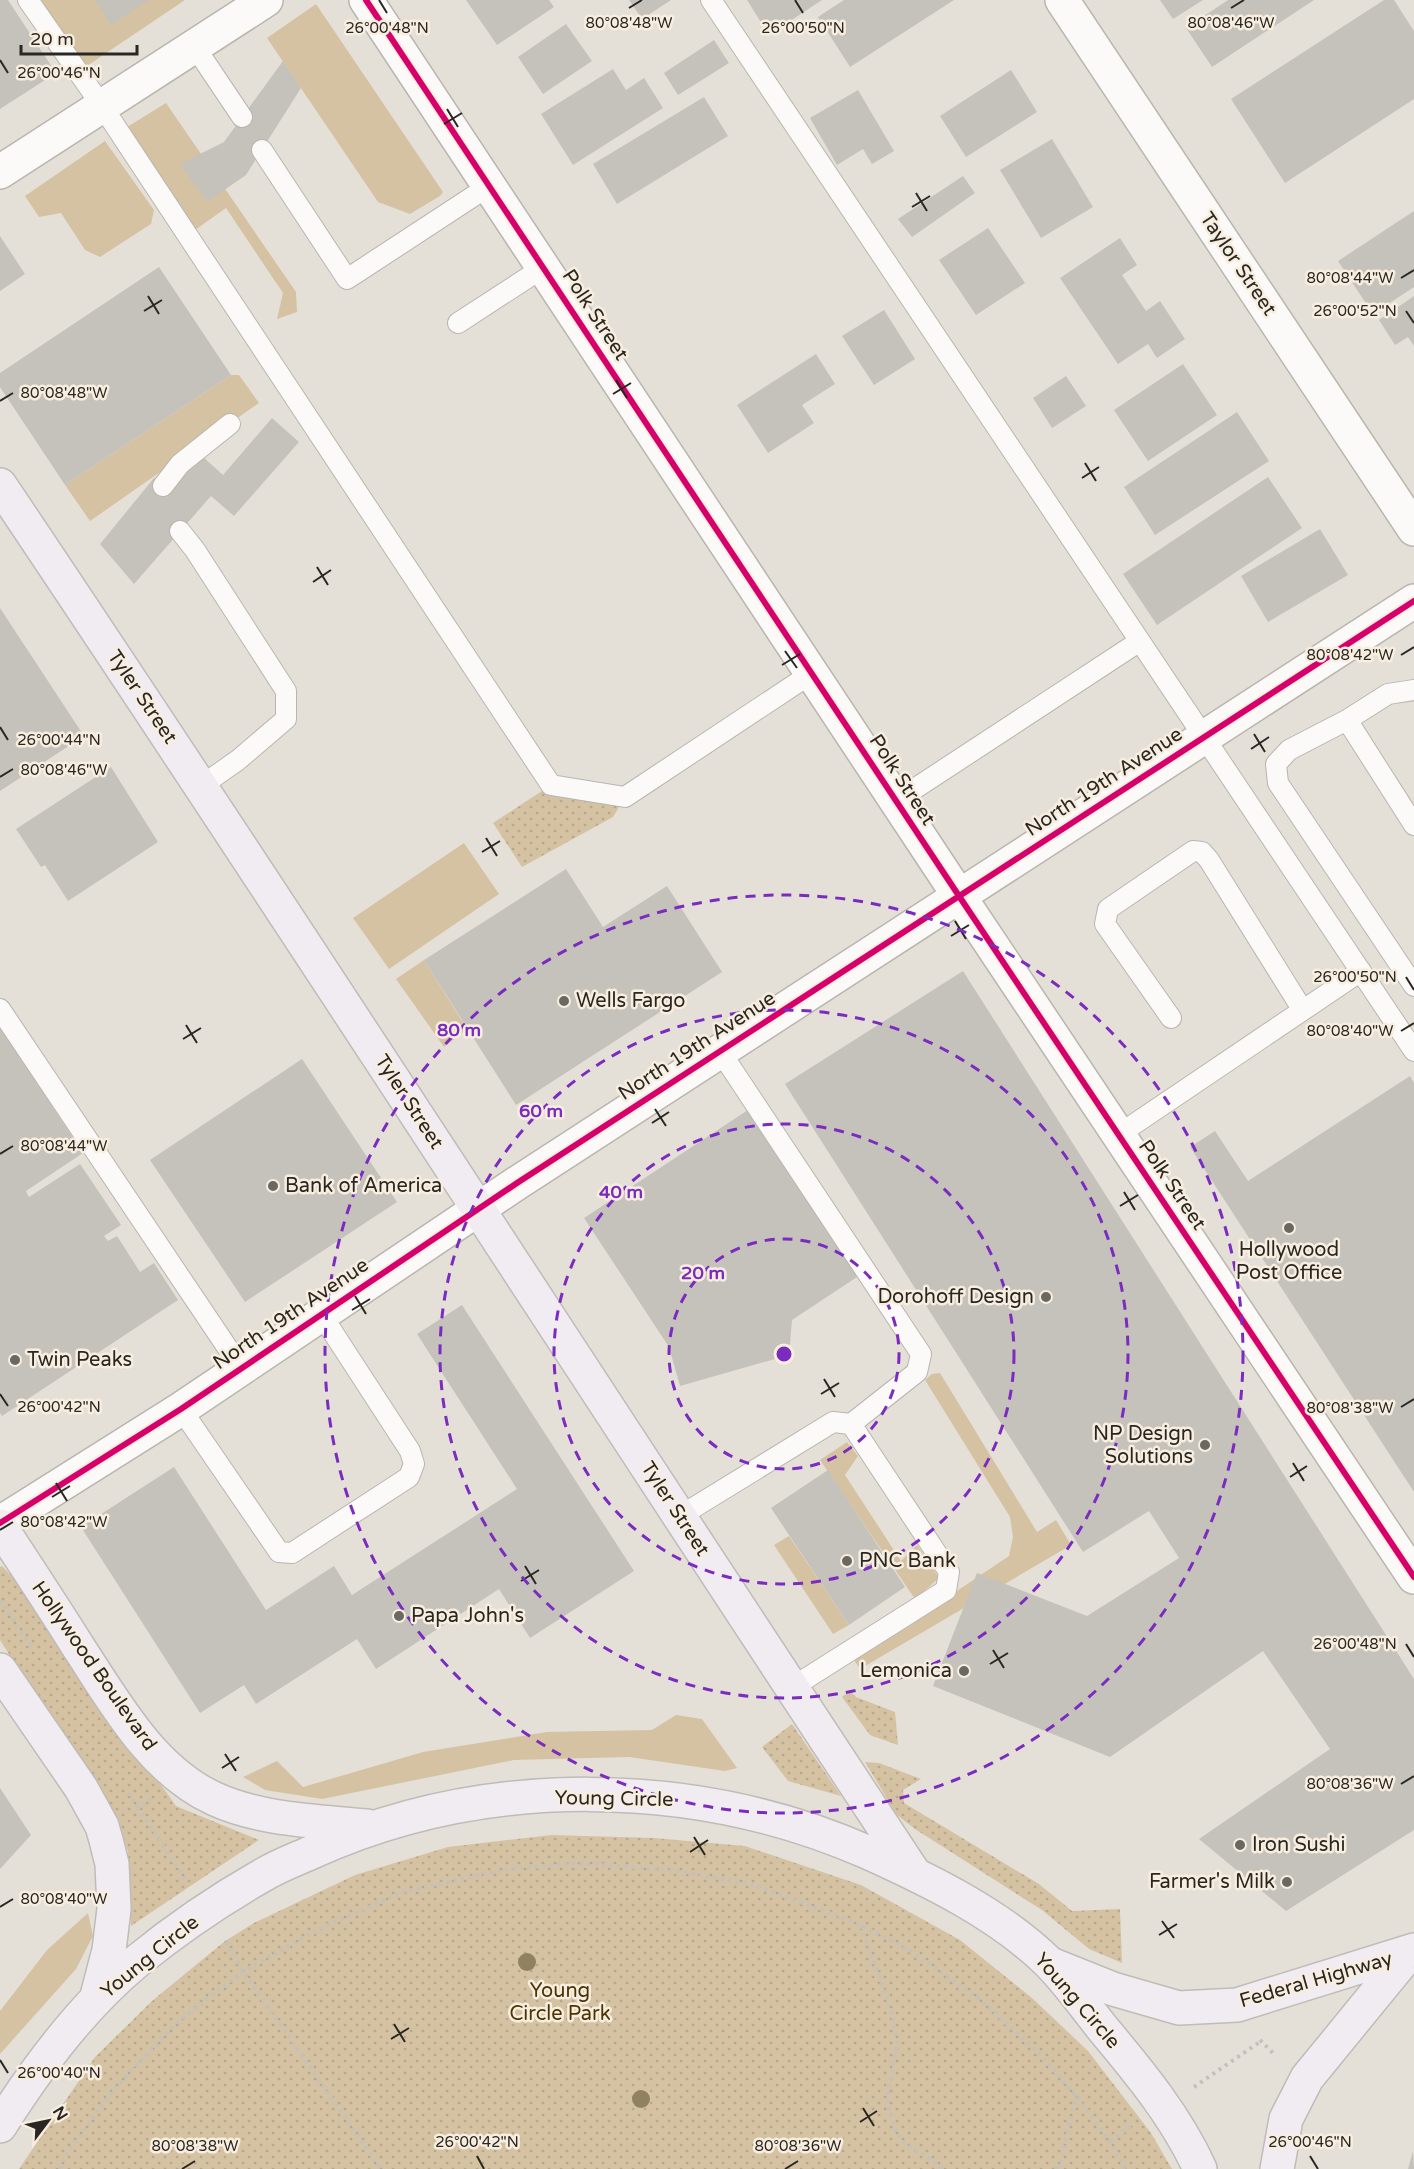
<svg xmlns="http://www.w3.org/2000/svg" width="1414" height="2169" font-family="'Varela Round',sans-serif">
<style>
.grass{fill:#d5c2a2}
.park{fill:url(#park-dots)}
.building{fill:#c5c2bb}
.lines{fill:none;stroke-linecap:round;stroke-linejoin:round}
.service-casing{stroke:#b9b5af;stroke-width:22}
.minor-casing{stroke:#b9b5af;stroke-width:36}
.primary-casing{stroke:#bfbcb8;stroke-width:36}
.path{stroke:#c3c1be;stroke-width:4;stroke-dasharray:3 4.5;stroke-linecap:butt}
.service{stroke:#fbfaf9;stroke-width:20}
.minor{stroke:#fbfaf9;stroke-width:33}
.primary{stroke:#f1ecf1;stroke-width:33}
.cycleway-casing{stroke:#f7eee0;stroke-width:10}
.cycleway{stroke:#d6006c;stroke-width:6}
.tree{fill:#908161}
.ticks{fill:none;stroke:#2a2722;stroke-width:2}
.ring{fill:none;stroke:#7b2cbf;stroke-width:3;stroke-dasharray:10 8}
.poi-dot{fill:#6b6862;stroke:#f7eee0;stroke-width:2}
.labels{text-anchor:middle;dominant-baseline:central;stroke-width:5;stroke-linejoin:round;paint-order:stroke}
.street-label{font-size:20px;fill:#2a2722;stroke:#f7eee0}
.poi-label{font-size:20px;fill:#2a2722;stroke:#f7eee0;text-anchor:start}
.park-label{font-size:20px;fill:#4c3400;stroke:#f7eee0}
.ticks-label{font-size:15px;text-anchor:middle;fill:#2a2722;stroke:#f7eee0;stroke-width:5;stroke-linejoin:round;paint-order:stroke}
.centre{fill:#7b2cbf;stroke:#f7eee0;stroke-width:3}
.ring-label{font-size:18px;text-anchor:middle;font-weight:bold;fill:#7b2cbf;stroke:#f7eee0;stroke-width:5;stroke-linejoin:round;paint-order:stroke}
</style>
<defs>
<pattern id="park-dots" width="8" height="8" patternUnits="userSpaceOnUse" patternTransform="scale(1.5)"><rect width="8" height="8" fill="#d5c2a2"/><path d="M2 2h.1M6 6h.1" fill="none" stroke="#b7a78b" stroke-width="1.8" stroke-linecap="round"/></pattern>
</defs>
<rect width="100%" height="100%" fill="#e4e0d8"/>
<path class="grass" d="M28,0H185L78,72Z
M316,4L443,192L440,196L410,214L378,202L267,38Z
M166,103L296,292L297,312L277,319L283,293L226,208L188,235L119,132Z
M105,141L154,210L151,224L100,257L85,250L61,213L39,217L25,196Z
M231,375H239L259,403L90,521L65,485Z
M464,843L499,894L389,969L353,918Z
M424,960L467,1029L444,1047L396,979Z
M940,1373L1037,1532L1056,1520L1071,1545L860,1669L854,1660L1009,1556L1013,1537L1010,1517L925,1380L932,1374Z
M847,1442L858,1456L845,1475L901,1561L917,1545L939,1578L915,1599L820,1460Z
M789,1536L849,1625L833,1634L774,1545Z
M676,1715L702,1719L737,1768L725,1771L629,1757L514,1760L322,1799L265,1790L243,1777L277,1761L303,1787L423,1752L547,1732L652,1730Z
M88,1913L93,1936L76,1969L0,2054V2011L47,1950Z"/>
<path class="park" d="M551,785L625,797L613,817L522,867L493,823Z
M2,1566L20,1585L176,1806L259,1840L131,1926L128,1851L117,1823L0,1640V1567Z
M850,1691L856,1697L895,1712L898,1745L870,1735L842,1697Z
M792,1724L841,1796L788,1781L762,1747Z
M865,1762L879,1763L921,1779L903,1790L904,1803L1039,1884L1072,1911L1120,1909L1122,1963L1089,1949L1042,1910L915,1829L897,1815Z
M552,1835L654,1838L745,1846L861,1885L960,1940L1032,1998L1088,2051L1151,2133L1172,2169H19L95,2057L152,2001L225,1941L254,1923L355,1875L448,1847Z"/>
<path class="building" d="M0,0H8L56,73L0,109Z
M95,0H149L111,25Z
M466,0H549L554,7L497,45Z
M629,0H671L642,19Z
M747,0H822L769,35Z
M844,0H954L850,67L818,17Z
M1160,0H1203L1173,19Z
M1228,0H1314L1212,67L1186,28Z
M1384,0H1394L1414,31V99L1285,183L1231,99Z
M566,24L592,61L543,94L518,57Z
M714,40L729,63L678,95L664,73Z
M283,61L301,88L246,175L207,202L180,164L224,142Z
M613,69L626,90L644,78L663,108L573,165L541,114Z
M1011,70L1037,112L966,157L940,116Z
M858,90L894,151L872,164L863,149L837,165L810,118Z
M704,97L728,136L617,204L593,164Z
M1052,139L1093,207L1041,238L1000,170Z
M963,176L975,193L912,237L898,219Z
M1414,211V287L1373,314L1338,261Z
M988,228L1025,283L976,315L939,260Z
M0,236L25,274L0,291Z
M1120,238L1137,265L1122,275L1146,311L1160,301L1185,339L1157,358L1148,344L1118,364L1060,278Z
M159,267L231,375L65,485L0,387V373Z
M1414,296V346L1408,337L1395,345L1379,320Z
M884,310L915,359L874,385L842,336Z
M816,354L835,384L802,405L814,423L768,453L737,405Z
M1183,364L1217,415L1148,461L1114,410Z
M1066,376L1086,406L1052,428L1033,398Z
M1237,412L1269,461L1155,535L1124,487Z
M272,418L299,442L234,516L211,496L134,584L100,544L154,478L170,492L202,456L223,475Z
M1268,477L1302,528L1157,625L1123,574Z
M1320,529L1348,575L1268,622L1241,576Z
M0,608L84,736L0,791Z
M111,767L158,842L68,901L45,865L41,867L16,829Z
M566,869L603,927L667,886L722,972L516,1105L424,960Z
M963,971L1414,1679V1830L1286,1911L1199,1839L1330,1749L1263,1651L1110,1757L933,1686L977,1573L1087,1616L1179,1558L1149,1511L1083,1552L785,1084Z
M0,1027L83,1153L26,1191L29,1197L80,1164L121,1225L104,1236L108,1241L117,1236L140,1272L154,1263L178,1300L2,1416L0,1413Z
M302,1059L397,1202L245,1302L150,1160Z
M1410,1076L1414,1083V1492L1190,1147L1215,1131L1248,1181Z
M751,1108L860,1275L792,1320L789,1355L680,1386L669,1347L584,1218Z
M462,1305L634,1571L530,1638L499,1589L376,1669L357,1639L256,1704L244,1685L200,1713L81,1527L174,1467L266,1610L334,1566L352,1595L517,1489L417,1334Z
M828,1470L905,1587L849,1625L771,1508Z
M0,1788L31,1835L0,1869Z
M1413,2151L1414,2169H1408Z"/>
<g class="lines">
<defs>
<path id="service" d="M28,0L102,106L551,785L625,797L812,673
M711,0L1414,1051
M195,47L242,117
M262,150L347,279L489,186
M458,323L544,267
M163,486L180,464L230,424
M180,531L195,550L286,691V719L238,760L201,786
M1414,690L1388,694L1347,720L1289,750L1276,764L1278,783L1414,986
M1347,720L1414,825
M896,801L1140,641
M0,1009L241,1368
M1171,1018L1105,924L1108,909L1193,851L1202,852L1209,860L1302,1009
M1118,1135L1361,971
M181,1409L279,1552L292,1553L409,1477L414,1464L410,1451L321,1314
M680,1516L833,1422L851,1424L917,1372L921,1354L720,1051
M791,1688L946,1590L949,1572L851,1424"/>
<path id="minor" d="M366,0L959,896L1414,1577
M1062,0L1414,529
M0,172L266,0
M0,1523L181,1409L517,1183L1414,601"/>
<path id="primary" d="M0,485C309,945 608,1411 914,1873
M0,1526C26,1566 52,1605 77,1645C114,1701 151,1770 215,1799C261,1820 317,1821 367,1826
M0,1670L81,1788L102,1826L106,1840L112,1864L114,1909L109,1950L96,2000
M1053,1965L1113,1989L1179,2008L1237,2005L1414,1950
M0,2126C37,2067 82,2007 136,1962C175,1930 219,1900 263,1875C278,1866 294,1860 310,1853C483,1774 693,1776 867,1852C929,1880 999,1914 1048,1962C1069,1983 1086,2008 1104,2030C1140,2073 1177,2118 1200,2169
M1277,2169L1286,2119L1307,2078L1410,1952"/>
</defs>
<use href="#service" class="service-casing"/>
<use href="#minor" class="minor-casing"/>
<use href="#primary" class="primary-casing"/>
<path class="path" d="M0,1600L33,1649
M128,1793L138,1808L135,1810
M151,1799L138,1808L187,1881
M861,1926L893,2016L897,2043L888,2093L889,2109L896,2131L903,2142L945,2169
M226,1942L243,1971L381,2169
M1260,2040L1274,2054
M1194,2087L1261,2041
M1110,2141L1134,2124
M60,2169L68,2152L114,2089L175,2024L243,1971L326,1926L403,1892L503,1870L575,1863L670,1870L752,1884L861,1925L912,1952L983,2002L1039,2053L1076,2096L1110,2141L1126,2169
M1056,2169L1061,2161L1076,2096"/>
<use href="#service" class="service"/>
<use href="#minor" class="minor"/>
<use href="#primary" class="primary"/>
<defs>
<path id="cycleway" d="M366,0L959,896L1414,1577
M0,1523L181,1409L517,1183L1414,601"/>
</defs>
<use href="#cycleway" class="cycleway-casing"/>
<use href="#cycleway" class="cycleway"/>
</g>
<g class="tree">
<circle cx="527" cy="1962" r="9"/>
<circle cx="641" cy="2099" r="9"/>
</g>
<path class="ticks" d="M379,0L387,13M795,0L803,13M629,8L642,0M1231,8L1244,0M0,60L8,73M447,109L458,127M444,124L462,113M916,193L927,211M912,207L930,196M1401,278L1414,270M148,296L159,314M144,311L162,300M1406,311L1414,323M616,380L627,398M613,394L631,383M0,401L13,393M1085,463L1096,481M1082,478L1099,467M317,567L328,585M313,582L331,570M785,651L797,668M1401,655L1414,647M782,665L800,654M0,727L8,740M1254,734L1265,752M1251,749L1269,737M0,777L13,769M486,838L497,856M482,852L500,841M955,921L966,939M951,936L969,925M1406,977L1414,990M186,1025L197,1043M1401,1031L1414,1023M183,1039L201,1028M655,1109L666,1126M652,1123L669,1112M0,1154L13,1146M1124,1192L1135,1210M1120,1206L1138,1195M355,1296L366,1314M352,1310L370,1299M824,1379L835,1397M0,1394L8,1406M821,1394L839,1383M1401,1407L1414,1399M1293,1463L1304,1481M1290,1477L1307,1466M56,1483L67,1501M52,1497L70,1486M0,1530L13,1522M525,1566L536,1584M521,1581L539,1570M1406,1644L1414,1657M993,1650L1004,1668M990,1664L1008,1653M225,1754L236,1771M222,1768L239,1757M1401,1784L1414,1776M694,1837L705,1855M690,1852L708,1840M0,1907L13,1899M1162,1921L1174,1938M1159,1935L1177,1924M394,2024L405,2042M391,2039L409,2028M0,2060L8,2073M863,2108L874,2126M860,2122L877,2111M477,2156L484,2169M1310,2156L1318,2169M182,2169L195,2161M785,2169L798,2161"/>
<g class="ring">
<circle cx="784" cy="1354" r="115"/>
<circle cx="784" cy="1354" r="230"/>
<circle cx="784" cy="1354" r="344"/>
<circle cx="784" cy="1354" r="459"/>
</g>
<g class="poi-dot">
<circle cx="564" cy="1001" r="6"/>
<circle cx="273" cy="1186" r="6"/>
<circle cx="1289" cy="1228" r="6"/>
<circle cx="1046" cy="1297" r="6"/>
<circle cx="15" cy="1360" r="6"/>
<circle cx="1205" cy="1445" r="6"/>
<circle cx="847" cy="1561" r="6"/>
<circle cx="399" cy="1616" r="6"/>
<circle cx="964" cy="1671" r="6"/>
<circle cx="1240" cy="1845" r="6"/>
<circle cx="1287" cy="1882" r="6"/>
</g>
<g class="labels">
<g class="street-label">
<text transform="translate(1238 264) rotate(56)">Taylor Street</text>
<text transform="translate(595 315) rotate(57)">Polk Street</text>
<text transform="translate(142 697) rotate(56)">Tyler Street</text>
<text transform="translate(902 780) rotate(57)">Polk Street</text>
<text transform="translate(1104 782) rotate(-33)">North 19th Avenue</text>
<text transform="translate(697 1046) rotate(-33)">North 19th Avenue</text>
<text transform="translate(409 1102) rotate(57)">Tyler Street</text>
<text transform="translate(1172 1185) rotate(56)">Polk Street</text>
<text transform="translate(291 1314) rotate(-34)">North 19th Avenue</text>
<text transform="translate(675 1509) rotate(57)">Tyler Street</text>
<text transform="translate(94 1666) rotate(55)">Hollywood Boulevard</text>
<text transform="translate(614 1799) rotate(1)">Young Circle</text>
<text transform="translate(150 1957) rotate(-39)">Young Circle</text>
<text transform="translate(1316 1980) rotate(-16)">Federal Highway</text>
<text transform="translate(1077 2001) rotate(49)">Young Circle</text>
</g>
<g class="poi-label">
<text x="576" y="1001">Wells Fargo</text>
<text x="285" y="1186">Bank of America</text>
<text x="1289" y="1250" text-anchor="middle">Hollywood<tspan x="1289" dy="23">Post Office</tspan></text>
<text x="1034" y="1297" text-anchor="end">Dorohoff Design</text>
<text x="27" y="1360">Twin Peaks</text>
<text x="1193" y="1434" text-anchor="end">NP Design<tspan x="1193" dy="23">Solutions</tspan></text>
<text x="859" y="1561">PNC Bank</text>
<text x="411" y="1616">Papa John's</text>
<text x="952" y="1671" text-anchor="end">Lemonica</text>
<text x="1252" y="1845">Iron Sushi</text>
<text x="1275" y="1882" text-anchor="end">Farmer's Milk</text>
</g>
<g class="park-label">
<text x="560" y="1991">Young<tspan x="560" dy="23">Circle Park</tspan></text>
</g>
</g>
<g class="ticks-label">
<text x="629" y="28">80°08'48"W</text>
<text x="1231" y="28">80°08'46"W</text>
<text x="387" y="33">26°00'48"N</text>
<text x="803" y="33">26°00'50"N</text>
<text x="59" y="78">26°00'46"N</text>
<text x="1350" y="283">80°08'44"W</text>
<text x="1355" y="316">26°00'52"N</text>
<text x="64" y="398">80°08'48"W</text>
<text x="1350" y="660">80°08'42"W</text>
<text x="59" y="745">26°00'44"N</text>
<text x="64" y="775">80°08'46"W</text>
<text x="1355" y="982">26°00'50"N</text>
<text x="1350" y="1036">80°08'40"W</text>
<text x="64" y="1151">80°08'44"W</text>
<text x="59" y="1412">26°00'42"N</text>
<text x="1350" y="1413">80°08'38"W</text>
<text x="64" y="1527">80°08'42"W</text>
<text x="1355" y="1649">26°00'48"N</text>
<text x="1350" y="1789">80°08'36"W</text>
<text x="64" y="1904">80°08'40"W</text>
<text x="59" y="2078">26°00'40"N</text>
<text x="477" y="2147">26°00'42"N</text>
<text x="1310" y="2147">26°00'46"N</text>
<text x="195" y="2151">80°08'38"W</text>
<text x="798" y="2151">80°08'36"W</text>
</g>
<circle cx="784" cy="1354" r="9" class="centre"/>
<g class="ring-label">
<text x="459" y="1036">80 m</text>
<text x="541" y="1117">60 m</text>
<text x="621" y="1198">40 m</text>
<text x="703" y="1279">20 m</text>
</g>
<g transform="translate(48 2121) rotate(58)" stroke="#f7eee0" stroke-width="4.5" paint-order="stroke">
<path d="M0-4.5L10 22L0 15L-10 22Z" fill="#2a2722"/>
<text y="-9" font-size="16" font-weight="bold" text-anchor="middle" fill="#2a2722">N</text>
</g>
<path d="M21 45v9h116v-9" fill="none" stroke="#2a2722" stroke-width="3"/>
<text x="30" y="45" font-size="18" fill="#2a2722" stroke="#f7eee0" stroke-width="4.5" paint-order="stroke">20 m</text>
</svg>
